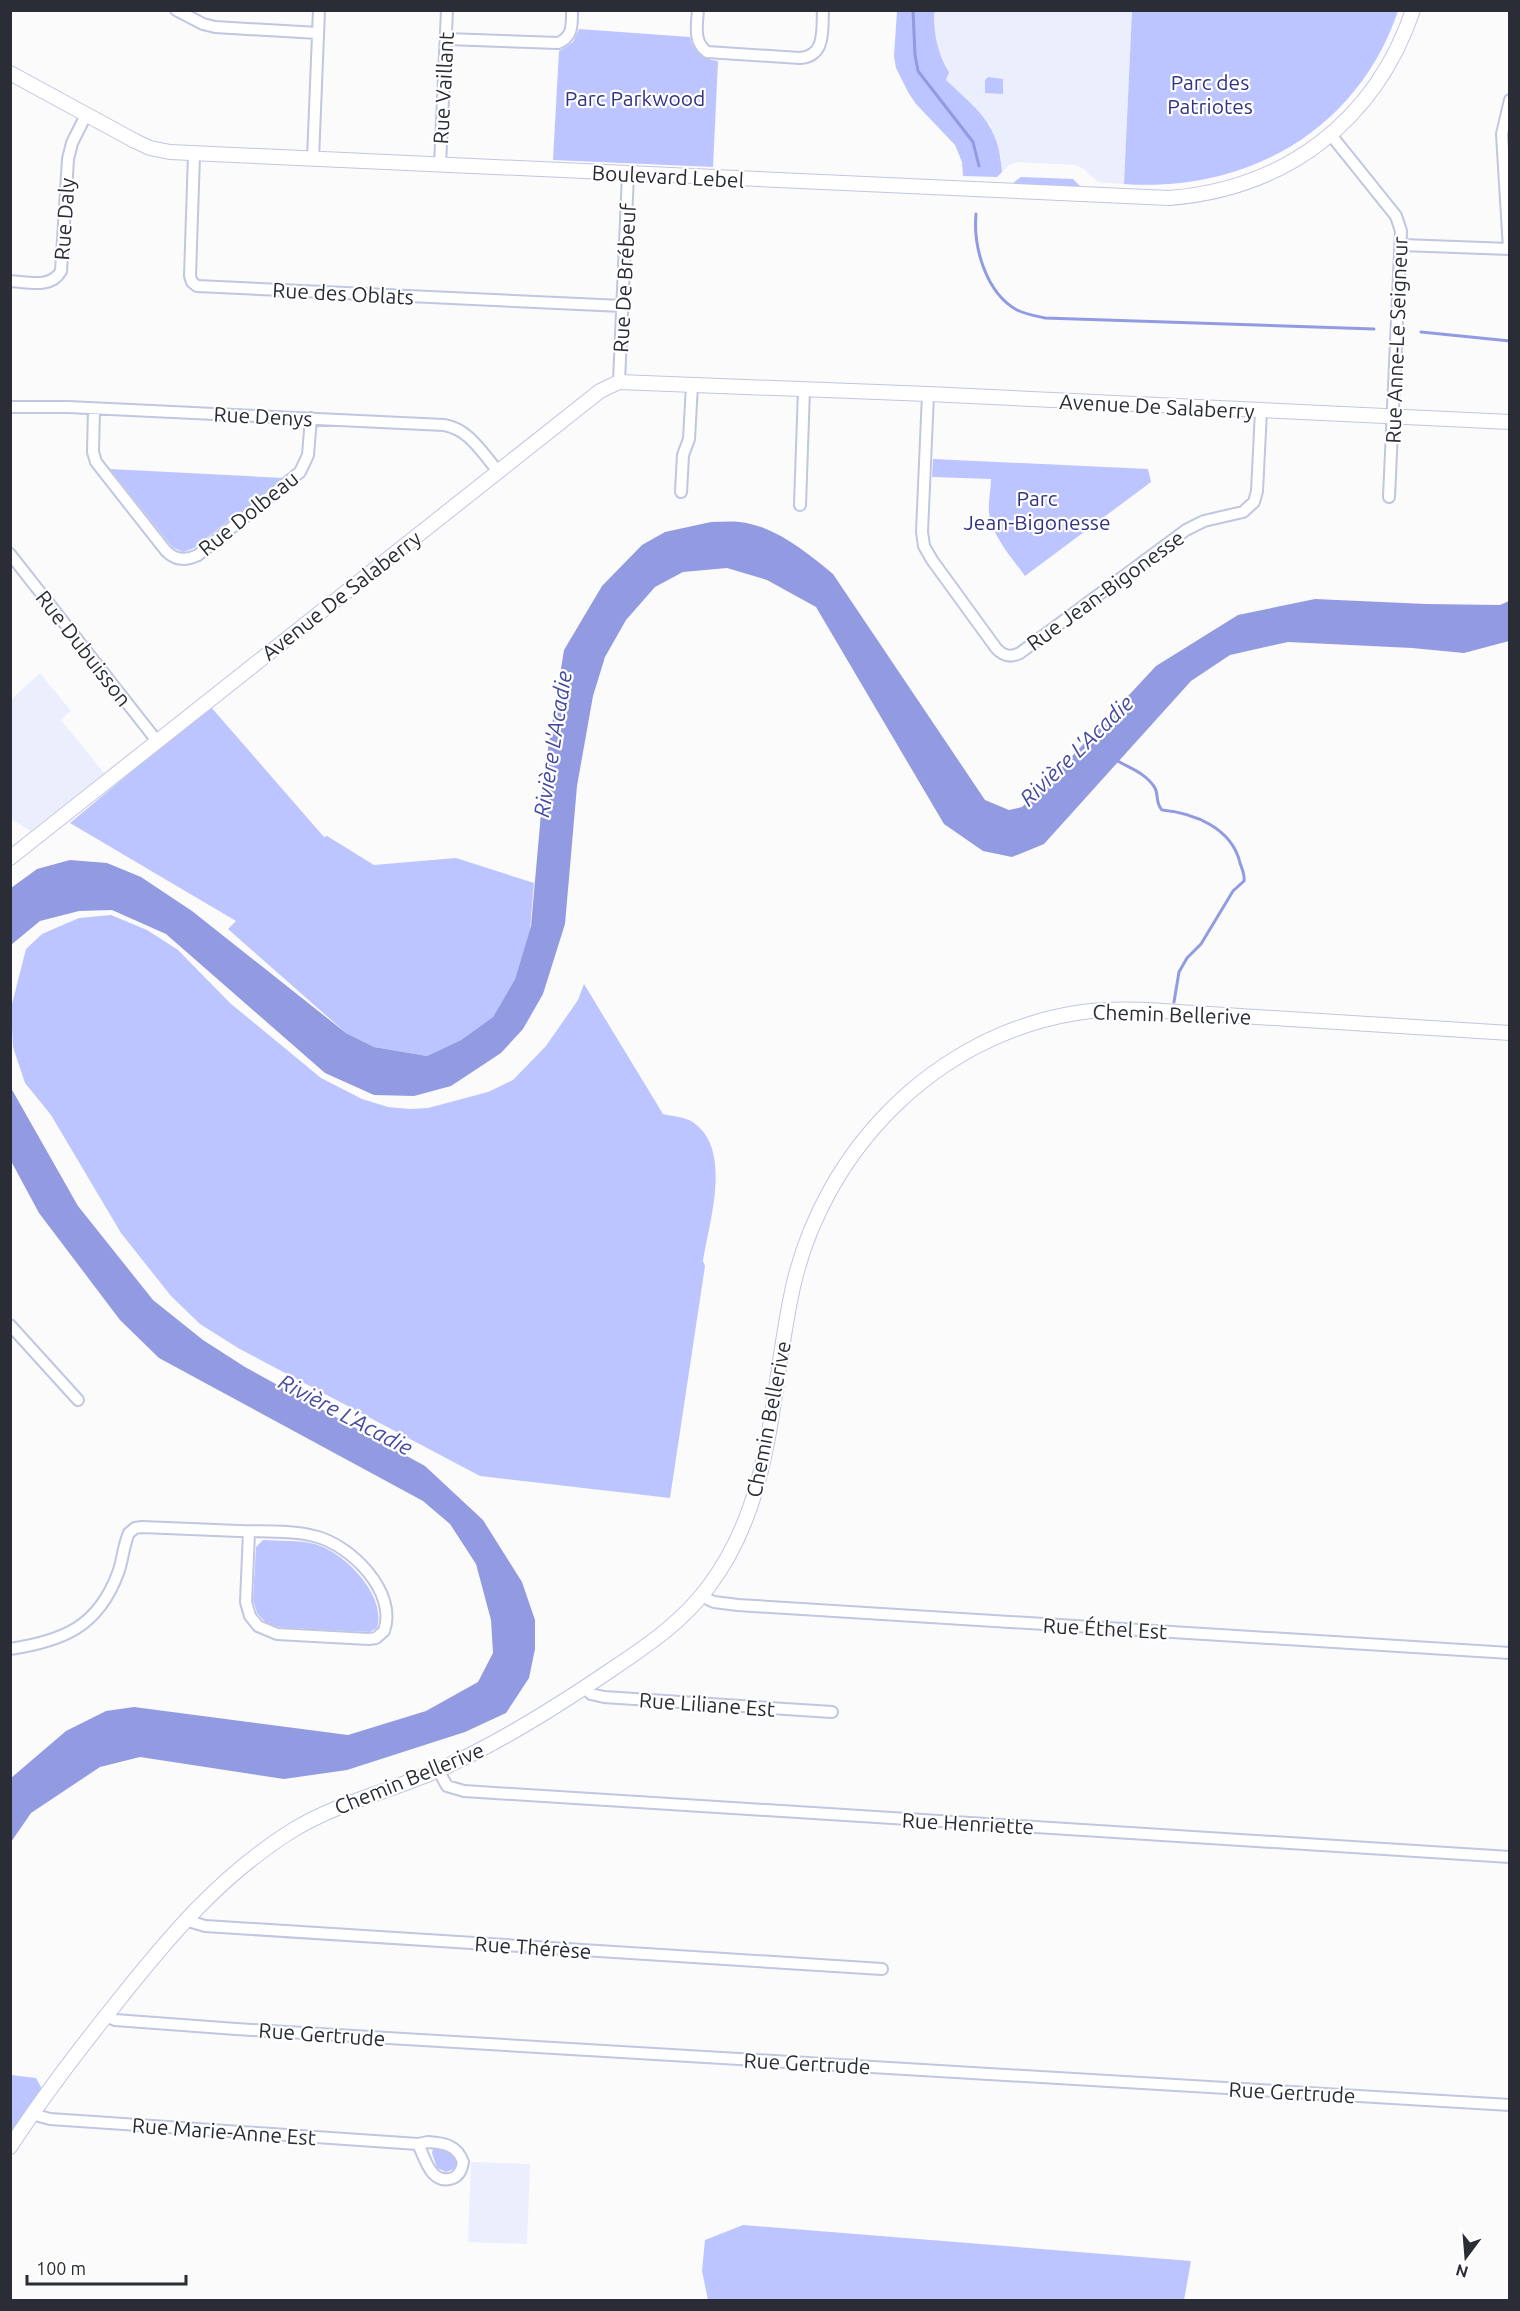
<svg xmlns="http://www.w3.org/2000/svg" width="1520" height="2311" font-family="Ubuntu,sans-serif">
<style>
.built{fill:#ebeefc}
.green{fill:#bcc5ff}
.water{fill:#929be2}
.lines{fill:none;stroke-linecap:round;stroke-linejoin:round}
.stream{stroke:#929be2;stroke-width:3}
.street-casing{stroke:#c1c6e1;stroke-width:14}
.secondary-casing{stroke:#c1c6e1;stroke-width:16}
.street{stroke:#fff;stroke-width:10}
.secondary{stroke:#fff;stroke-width:14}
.labels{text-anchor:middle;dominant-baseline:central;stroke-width:4.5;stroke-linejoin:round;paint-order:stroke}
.park-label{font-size:21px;fill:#333385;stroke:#fff}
.street-label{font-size:21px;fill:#2a2c36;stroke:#fff}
.water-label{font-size:22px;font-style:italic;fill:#464b9f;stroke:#fff}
</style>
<rect width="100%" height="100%" fill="#fbfbfb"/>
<path class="built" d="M938,10L1132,11L1124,184L1098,182L1082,168L1075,165L1017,162L1009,165L1002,172L1001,157L991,126L974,106L946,80L949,71L936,45L934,32V13Z
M40,673L71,711L61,720L104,773L31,831L11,819V700Z
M471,2162L530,2164L527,2244L468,2242Z"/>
<path class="green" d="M897,11H938L934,13C934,35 937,52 949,72L946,80C979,111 999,124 1002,172L997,177L963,176L962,162L955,145L916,104L908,92L896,68L894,56Z
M1132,11V10L1398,11C1358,130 1247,193 1124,184Z
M579,29L690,37C693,51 703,60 718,61L713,167L553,160L559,51L573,42Z
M988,77L1003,79V94L985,93V80Z
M1021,177L1073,179L1082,188L1014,185V182Z
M933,459L1148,469L1151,482L1025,576C1012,558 992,536 989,513C988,502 991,490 991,479L932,477Z
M110,469L283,478L194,548L183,552L172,547Z
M210,706L324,837L327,836L374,865L456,858L534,883L530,930L515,979L493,1017L461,1040L427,1056L374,1047L346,1033L228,929L236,921L70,823Z
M111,915L147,930L178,950L230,1003L321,1078L362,1099L388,1107L410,1109L428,1108L488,1092L513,1080L546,1046L578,1000L584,984L663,1114C671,1116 684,1117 691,1121C734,1147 709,1222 703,1261L705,1266L670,1498L480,1476L238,1348L200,1324L171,1296L121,1233L51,1115L25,1083L13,1047L11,1008L26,949L42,934L79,918Z
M263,1540C280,1541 299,1540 315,1544C344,1552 387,1595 377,1628L370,1632L285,1628L270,1625L263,1620L257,1613L253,1600L256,1547Z
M11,2075L36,2078L42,2089L11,2136Z
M433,2149C443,2148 453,2151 457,2161L454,2169L446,2172L437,2168L432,2153Z
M743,2225L1191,2261L1184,2300H708L702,2271L705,2240Z"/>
<path class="water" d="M711,522C720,522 730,521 739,522C774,525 807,553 833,574L985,800L1009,810L1022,807L1048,782L1156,666L1238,615L1315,599L1426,604L1500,605L1509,601V641L1464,653L1412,648L1288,642L1230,655L1191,681L1044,844L1012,857L983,851L944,824L816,607L767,580L727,568L683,572L655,587L626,620L605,657L593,696L577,786L565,924L543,994L523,1029L501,1053L451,1086L414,1096L374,1095L325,1073L166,934L112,910L79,911L40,921L11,945V888L37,869L70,860L107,863L141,877L192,911L346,1033L374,1047L427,1056L461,1040L493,1017L515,979L531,926L545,768L564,650L602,586L642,545L665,532Z
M11,1088L78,1206L153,1300L203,1340L245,1367L425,1466L483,1520L522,1582L535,1620V1649L529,1678L506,1713L465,1732L347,1770L284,1779L140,1757L100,1767L31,1813L11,1842V1778L66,1731L106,1711L134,1707L348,1735L426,1711L478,1682L493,1653L491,1620L476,1564L450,1524L423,1501L159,1358L120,1320L39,1213L11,1161Z"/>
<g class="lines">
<path class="stream" d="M913,10L915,55L918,71L973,142L979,166
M976,214C973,247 986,293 1017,310C1025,314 1036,316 1045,318L1374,329
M1421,332L1510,341
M1116,760C1129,768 1146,773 1155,788C1159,796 1155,802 1162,810C1194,813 1232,828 1240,863C1242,869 1245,875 1244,881L1233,891L1201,944L1187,958L1179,972L1174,1002"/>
<defs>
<path id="street" d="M176,10L203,24L215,27L318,33
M698,10C697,25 693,42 707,52L800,58C826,56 822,30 823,10
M446,39L558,43C573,37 572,25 572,10
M1331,135L1396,216L1401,231L1389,497
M194,155L190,276L192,282L197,286L622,306
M313,159L319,10
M440,165L447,10
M1402,245L1510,249
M1509,249L1502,134L1510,100
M10,281C28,282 51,289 61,271L68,159L72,143L86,115
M619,382L628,174
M928,394L922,532L924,546L932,560L996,648C1003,656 1010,658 1020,653L1186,530L1204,521L1243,512L1254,502L1257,491L1261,411
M10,407H68L444,425C469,429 482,453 498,471
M94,409L93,452L96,462L166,551C175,560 186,561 198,555L300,472L308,455L311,418
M681,492L683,455L689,439L692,385
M800,505L804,389
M10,554L157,741
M10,1325L78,1400
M701,1596L714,1602L738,1605L1510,1653
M10,1649C63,1641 98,1627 118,1573C123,1560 123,1546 129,1533L135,1528L142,1527L239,1531C263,1532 290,1530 314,1536C350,1544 398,1592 384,1631L376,1638L369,1639L277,1634L258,1626L250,1616L246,1602L249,1532
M584,1687L591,1694L604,1697L832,1712
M438,1770L447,1786L464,1791L1510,1857
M185,1920L205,1926L882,1969
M106,2016L115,2020L236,2029L1510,2105
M32,2114L50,2119L418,2144
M428,2142C444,2143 457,2145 463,2162C462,2169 460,2175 453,2178C431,2186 425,2158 418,2144Z"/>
<path id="secondary" d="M10,73L135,141L150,148L170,152L1169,198C1285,189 1375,122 1413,10
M10,858L600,391L619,382L928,394L1510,422
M10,2147C42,2098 77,2052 114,2006C167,1939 219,1876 293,1830C336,1804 383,1793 429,1774C488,1749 543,1715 596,1680C637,1652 679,1627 709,1586C775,1498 770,1390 793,1287C824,1150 935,1036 1076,1013C1105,1008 1134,1009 1163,1011L1510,1033"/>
</defs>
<use href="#street" class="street-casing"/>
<use href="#secondary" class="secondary-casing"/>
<use href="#street" class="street"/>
<use href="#secondary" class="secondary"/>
</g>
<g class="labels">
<g class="park-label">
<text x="1210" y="82">Parc des<tspan x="1210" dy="24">Patriotes</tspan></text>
<text x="635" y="98">Parc Parkwood</text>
<text x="1037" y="498">Parc<tspan x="1037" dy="24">Jean-Bigonesse</tspan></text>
</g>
<g class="street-label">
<text transform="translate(443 88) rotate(-87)">Rue Vaillant</text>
<text transform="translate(668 176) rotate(3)">Boulevard Lebel</text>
<text transform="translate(64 219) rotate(-86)">Rue Daly</text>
<text transform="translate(624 278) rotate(-87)">Rue De Brébeuf</text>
<text transform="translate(343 293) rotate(3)">Rue des Oblats</text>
<text transform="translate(1396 340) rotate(-88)">Rue Anne-Le Seigneur</text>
<text transform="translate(1157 406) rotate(3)">Avenue De Salaberry</text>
<text transform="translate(263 416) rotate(3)">Rue Denys</text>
<text transform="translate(248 513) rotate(-39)">Rue Dolbeau</text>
<text transform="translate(1105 590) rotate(-36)">Rue Jean-Bigonesse</text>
<text transform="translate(341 595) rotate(-38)">Avenue De Salaberry</text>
<text transform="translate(84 648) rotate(52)">Rue Dubuisson</text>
<text transform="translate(1172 1014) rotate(2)">Chemin Bellerive</text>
<text transform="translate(768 1419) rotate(-79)">Chemin Bellerive</text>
<text transform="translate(1105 1628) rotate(3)">Rue Éthel Est</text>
<text transform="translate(707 1704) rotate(4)">Rue Liliane Est</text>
<text transform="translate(409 1778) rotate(-22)">Chemin Bellerive</text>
<text transform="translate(968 1823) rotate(3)">Rue Henriette</text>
<text transform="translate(533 1947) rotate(4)">Rue Thérèse</text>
<text transform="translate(322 2034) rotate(4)">Rue Gertrude</text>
<text transform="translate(807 2063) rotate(3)">Rue Gertrude</text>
<text transform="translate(1292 2092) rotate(3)">Rue Gertrude</text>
<text transform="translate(224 2131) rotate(4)">Rue Marie-Anne Est</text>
</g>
<g class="water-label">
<text transform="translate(552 744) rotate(-81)">Rivière L'Acadie</text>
<text transform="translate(1076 750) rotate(-44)">Rivière L'Acadie</text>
<text transform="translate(346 1414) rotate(28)">Rivière L'Acadie</text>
</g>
</g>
<rect width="1520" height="2311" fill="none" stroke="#2a2c36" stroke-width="24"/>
<g transform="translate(1466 2257) rotate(196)" stroke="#ffffff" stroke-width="4.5" paint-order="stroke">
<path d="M0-4.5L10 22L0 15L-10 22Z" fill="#2a2c36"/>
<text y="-9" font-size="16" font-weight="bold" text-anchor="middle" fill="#2a2c36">N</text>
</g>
<path d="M27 2275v9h159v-9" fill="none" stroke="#2a2c36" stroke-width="3"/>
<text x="36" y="2275" font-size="18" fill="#2a2c36" stroke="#ffffff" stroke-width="4.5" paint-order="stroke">100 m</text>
</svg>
